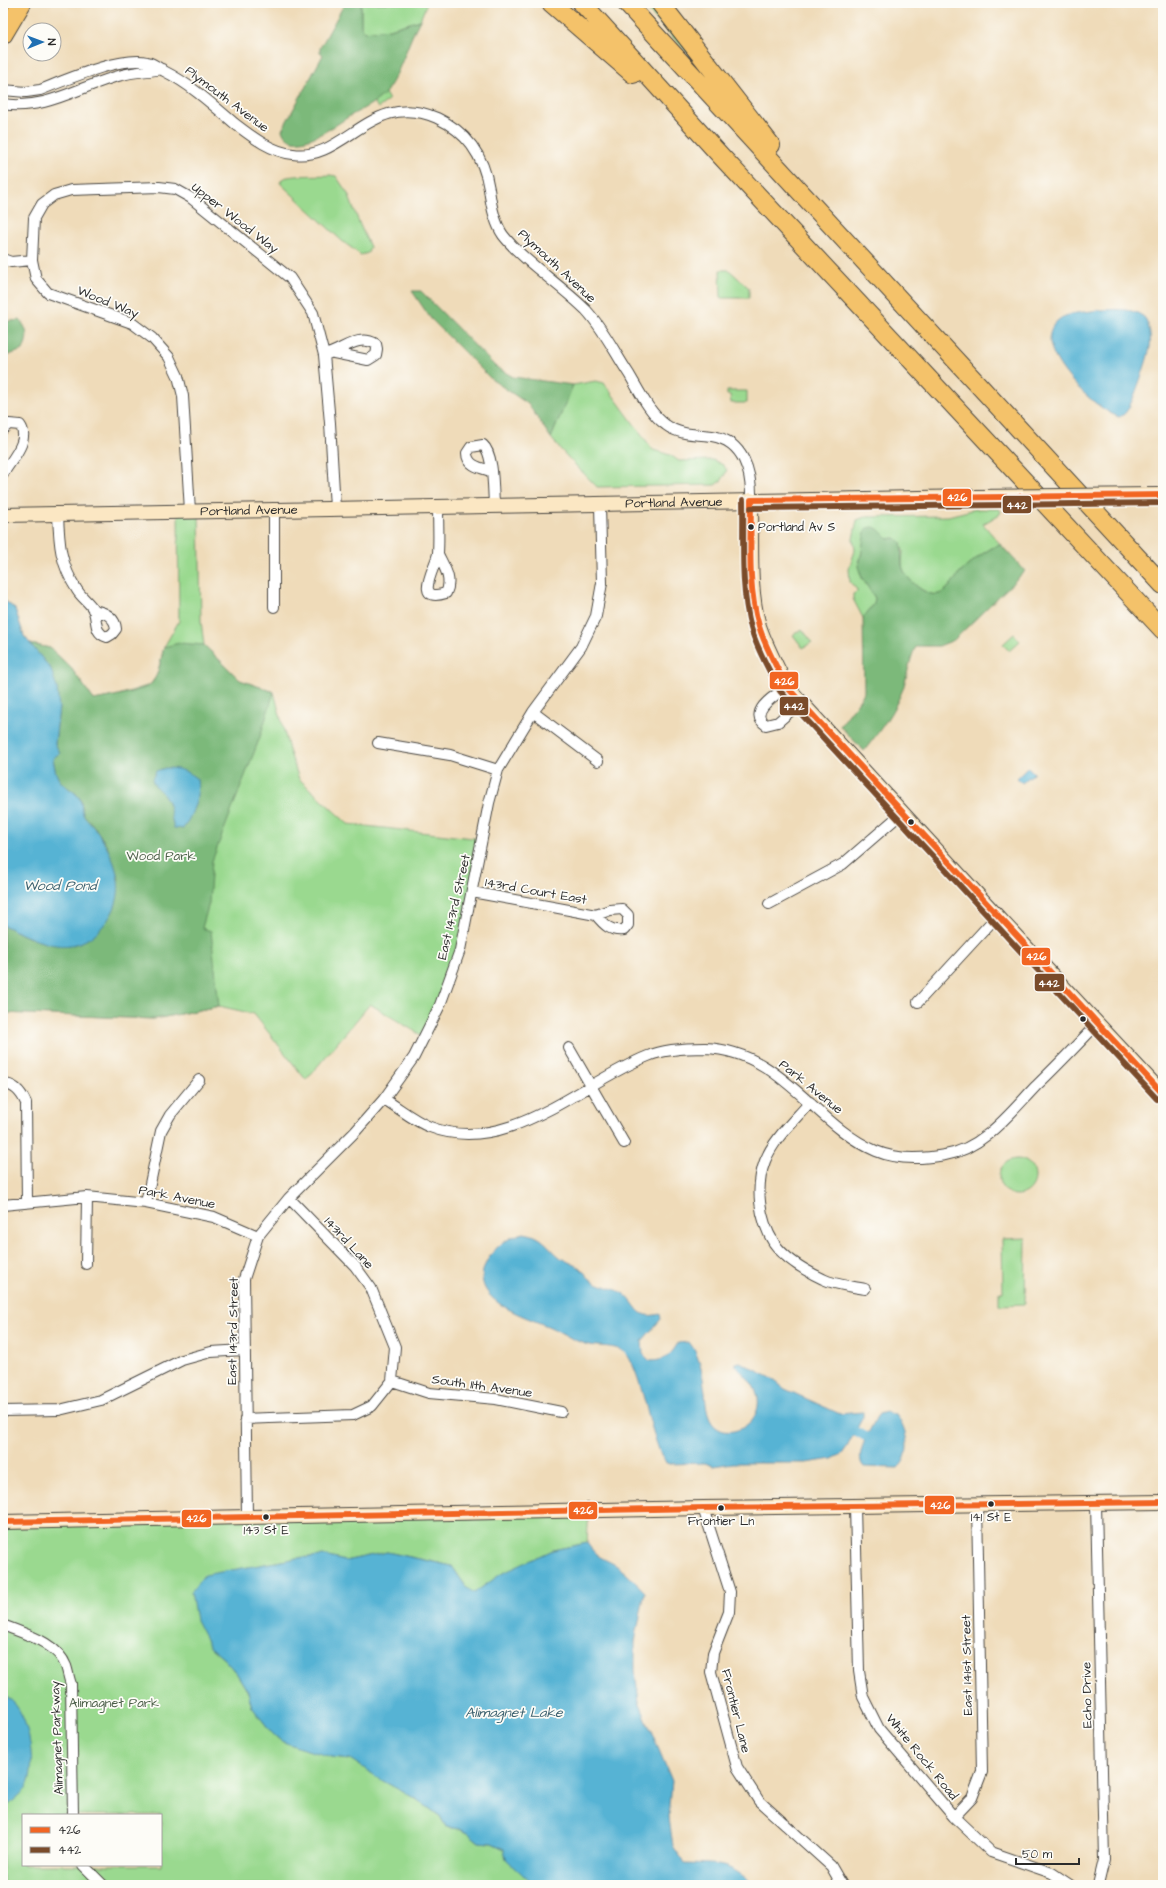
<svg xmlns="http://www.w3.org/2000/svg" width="1166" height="1888" font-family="'Architects Daughter',sans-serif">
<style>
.green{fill:#9ad98f;stroke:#62825d;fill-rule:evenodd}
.forest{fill:#7bb97a;stroke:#537252}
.water{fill:#56b3d4;stroke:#406f80}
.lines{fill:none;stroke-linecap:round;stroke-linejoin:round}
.canal{stroke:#56b3d4;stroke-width:9}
.street-casing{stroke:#484540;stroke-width:12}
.secondary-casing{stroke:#484540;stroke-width:16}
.highway-casing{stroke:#484540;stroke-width:20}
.street{stroke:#fff;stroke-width:10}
.secondary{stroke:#fbe7c3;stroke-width:14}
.highway{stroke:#f4c26a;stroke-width:18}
.secondary-bridge-casing{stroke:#484540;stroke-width:16;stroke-linecap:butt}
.secondary-bridge{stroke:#fbe7c3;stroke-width:14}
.bus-1-casing{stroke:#fdfcf7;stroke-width:9}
.bus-2-casing{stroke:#fdfcf7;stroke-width:9}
.bus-1{stroke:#f26522;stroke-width:6}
.bus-2{stroke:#7a4b2a;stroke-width:6}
.bus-dot{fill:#2b2b2b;stroke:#fdfcf7;stroke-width:1.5}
.labels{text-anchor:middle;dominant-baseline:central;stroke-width:3.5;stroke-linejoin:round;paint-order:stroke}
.bus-label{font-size:12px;fill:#2b2b2b;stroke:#fdfcf7}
.street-label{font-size:13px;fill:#2b2b2b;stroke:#fdfcf7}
.park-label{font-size:13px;fill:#4c5f49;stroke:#fdfcf7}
.water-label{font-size:14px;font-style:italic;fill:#3c616f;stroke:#fdfcf7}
.line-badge{stroke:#fdfcf7;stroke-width:1.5}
.badge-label{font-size:11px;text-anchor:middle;font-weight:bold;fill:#fff}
</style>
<rect width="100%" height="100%" fill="#fdfcf7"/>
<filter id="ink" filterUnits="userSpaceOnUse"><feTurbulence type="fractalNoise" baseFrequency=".025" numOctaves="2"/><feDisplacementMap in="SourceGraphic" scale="8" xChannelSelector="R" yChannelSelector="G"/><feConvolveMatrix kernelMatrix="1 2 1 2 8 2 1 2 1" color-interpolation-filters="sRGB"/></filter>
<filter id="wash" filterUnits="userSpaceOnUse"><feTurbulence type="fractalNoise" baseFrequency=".012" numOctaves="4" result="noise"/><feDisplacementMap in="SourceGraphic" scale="16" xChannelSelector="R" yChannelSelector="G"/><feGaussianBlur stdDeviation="0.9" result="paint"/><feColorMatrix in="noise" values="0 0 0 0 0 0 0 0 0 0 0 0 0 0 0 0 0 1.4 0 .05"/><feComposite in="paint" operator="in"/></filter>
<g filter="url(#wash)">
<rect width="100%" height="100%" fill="#efdbb9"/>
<path class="green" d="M361,3H427L420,20L390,29L364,32L361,26Z
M641,3H654L706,73Z
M385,93L389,100L378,108L374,102Z
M330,175L336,176L348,194L360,225L370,247L368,253L361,255L342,241L280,183L282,179C290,174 319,176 330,175Z
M720,270H729L749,288V298H721Z
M596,381L604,383L653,450L670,455L679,461L713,460L723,465L727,470L722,480L715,485L597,487C582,471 565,456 551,438L573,385Z
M727,391H747V403H731L730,395H727Z
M976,509H999L1001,511L1000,514L983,524L1000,544C986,550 974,560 963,570C955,577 949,591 939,594C927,598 907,580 903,569C901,563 903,557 903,551C902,547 898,541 895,538L888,539L878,529L863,548L858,566L862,578L875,598L874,604L863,618L853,599V594L858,591L850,582L849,569L855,550L853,539L857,520L865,517L948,516Z
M199,510L201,621L204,645L240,680L274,692L289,750L299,779L348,824L482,839L460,950L424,1037L370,1004L306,1080L254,1014L219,1006L155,1019L3,1013V599L15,609L24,636L30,644L50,648L71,668L94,700L115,696L150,685L157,675L164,647L179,621L178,511Z
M802,629L812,642L803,648L793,635Z
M1014,634L1020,641L1009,651L1003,644Z
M999 1177a18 18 0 1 1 36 0a18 18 0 1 1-36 0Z
M1026,1238L1025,1304L999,1305V1292H1003L1002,1239Z
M589,1510L587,1543L553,1550L484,1586L474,1594L466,1587L452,1566L387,1552L345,1561L324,1556L298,1558L228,1571L210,1647L225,1660L237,1674L248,1692L252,1707L272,1733L281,1741L332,1757L350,1759L416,1799L440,1816L446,1827L459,1829L468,1833L479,1842L492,1843L505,1849L534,1885H3V1522ZM23,1815H161V1865H23Z"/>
<path class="forest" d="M345,3H361V26L364,32L390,29L420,20C407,43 402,70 386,92C378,102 362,109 350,116C337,124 291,159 282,130L323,55L320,52V48Z
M412,291H421L496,367L513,377L573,385L551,438L528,404L491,379L431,319Z
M20,320C29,331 28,338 23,350L3,357V322Z
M873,527L878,529L888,539L895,538L901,542C903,550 900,561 903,569C907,580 927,598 939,594C949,591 955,577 963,570C974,560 986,550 1000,544L1025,571L954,640L939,646H917C912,649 906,680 903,689C894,712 879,732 864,751L840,726L861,698L864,692L863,618L874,604L875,598L862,578L858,566C864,553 861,540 867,528Z
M179,643L204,645L240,680L274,692L260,737L212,861L209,903L202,928L211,931L219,1006L155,1019L3,1013V925L30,938L119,879L106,844L94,826L83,814L81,800L74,791L65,787L56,775L53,758L60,753L55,744L59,707L51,669L30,644L50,648L71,668L94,700C104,698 143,691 150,685C159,677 161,658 164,647Z"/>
<path class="water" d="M1099,310C1114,310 1132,307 1144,317C1150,324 1151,339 1150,347C1148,359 1133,403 1126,412C1125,414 1121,416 1119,417C1093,409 1020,340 1063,317C1073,312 1088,312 1099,310Z
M3,599L15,609L24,636L51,669L57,688L59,707L55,744L60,753L53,758C55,769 56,781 67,787C72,791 76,793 80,799C82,804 81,809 83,814C85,820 94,826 98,833C121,867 130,902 96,933C67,959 32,939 3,925Z
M1028,767L1034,773L1022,783L1017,778Z
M165,768C179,768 186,770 197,779C200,796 193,814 183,829L174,828C171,819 171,808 167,800C162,790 155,790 152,779L156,771Z
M524,1233C544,1236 547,1247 561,1258C567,1262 578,1265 582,1270C586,1274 588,1278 593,1281C602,1287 614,1287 624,1294C639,1306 636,1320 660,1314L661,1319L642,1341L643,1354L650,1361C665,1361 671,1355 678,1343L689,1342C700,1355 703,1376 705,1393C706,1403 706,1414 712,1423C726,1443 762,1425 758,1398C756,1385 744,1375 736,1366V1363L740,1362L771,1378L785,1389L840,1414L863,1412V1417L847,1447L842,1454L832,1459L806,1463H733L713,1466L705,1463L669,1464L665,1462C650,1439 641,1365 624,1352C615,1345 599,1347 589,1345C575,1342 563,1333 550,1327C521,1315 461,1298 490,1256C497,1245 511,1236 524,1233Z
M886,1412L896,1415C907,1429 913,1455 898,1468L864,1467C853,1456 870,1431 876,1418L879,1414Z
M587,1543C599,1560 601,1556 617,1566C628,1574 636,1583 645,1592L635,1641V1671L639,1702L672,1781L669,1818L673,1846L685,1863C712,1864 733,1862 752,1885H534L506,1859L504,1849L492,1843L479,1842L468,1833L459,1829L446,1827L440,1816L416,1799L383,1781L350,1759L332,1757L300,1748L281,1741L272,1733L252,1707L248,1692L237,1674L225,1660L210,1647L196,1620L191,1592L204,1575L298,1558L324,1556L345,1561L387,1552L452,1566L466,1587L474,1593L501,1574L553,1550Z
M3,1696C28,1701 39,1769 26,1788C20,1797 10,1801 3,1813Z"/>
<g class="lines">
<path class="canal" d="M855,1431L867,1437"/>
</g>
</g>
<g filter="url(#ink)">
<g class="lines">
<defs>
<path id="street" d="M3,90L26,92L40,90C66,80 120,56 147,62C153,63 159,68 164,71C190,84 212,104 234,123C251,136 271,152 293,154C345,162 371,89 437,118C467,132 484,157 489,189C491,205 494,222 503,235C523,261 561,285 586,310C603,328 615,353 629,374C639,391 650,414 666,425C679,435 696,434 712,436C744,441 752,473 751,500
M3,104C47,111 81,85 122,75C135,71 148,72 162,69
M3,259L11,262L32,260
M324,355C343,351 357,333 376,344L377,349L376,355L368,360L334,353
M3,429L9,424L20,425C31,440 11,460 3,474
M491,471C481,468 467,466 467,453L471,447L483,445C494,454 493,490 494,505
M190,511L183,396L178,376L169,357L152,338L132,323L48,293L36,279L32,260L34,218L42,204L54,195L71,190L159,187L175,189L191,198L290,278L313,313L324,355L330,423L335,508
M58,514C59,543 60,564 77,590C81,597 89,602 93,609C98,620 93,633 107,637L112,634L116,629C115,616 104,612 93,610
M438,554C444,567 453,579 446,593C411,604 437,565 438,553C439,537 438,521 438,506
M274,607V508
M787,687C777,694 746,712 766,725L778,722L801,702
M533,712L598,761
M378,743L450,755L498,770
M472,892L596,915C604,925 611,932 624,930L628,925V915L622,909L610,910L596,915
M769,904L843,864L902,813
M918,1002L997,916
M569,1048L624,1143
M3,1084C15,1084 22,1094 26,1103L27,1202
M384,1099C399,1108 414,1121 430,1127C508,1157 580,1083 648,1056C665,1049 686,1048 705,1048C783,1051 813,1124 876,1151C897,1160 923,1159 945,1155C983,1149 1011,1112 1036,1086C1057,1066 1077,1045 1097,1024
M810,1102C795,1120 774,1138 765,1161C755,1187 759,1219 774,1243C785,1259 806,1271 823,1279C835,1285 851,1286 865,1289
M289,1198L355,1266L371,1288L395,1347L392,1381
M146,1203L161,1131L170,1115L199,1080
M3,1205L87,1197L146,1203L214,1217L258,1236
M86,1264L87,1197
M392,1381L429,1393L496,1399L561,1412
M3,1411L59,1410L101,1400L182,1360L211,1352L244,1350
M245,1419L353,1415L372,1406L392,1381
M1096,1503L1104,1860L1098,1885
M855,1506L859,1671L863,1697L879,1729L954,1817L991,1852L1052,1873L1070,1885
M703,1508L730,1592L729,1612L713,1653L711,1672L737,1767L759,1801L831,1866L842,1885
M247,1517L244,1279L258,1236L289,1198L355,1132L384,1099L414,1057L440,1005L460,950L489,803L498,770L533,712L581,647L596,616L602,583L600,505
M3,1625C24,1634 57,1642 66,1666C68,1672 69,1679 71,1684L73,1815
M954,1817L972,1798L982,1772L977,1505
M83,1865L103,1885"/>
<g id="secondary">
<path d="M751,500C752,539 748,588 759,626C766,647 777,667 787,687L997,916L1163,1094"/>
<path id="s1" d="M3,515L973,497"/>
<path d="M3,1522L703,1508L1163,1502"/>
</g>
<path id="highway" d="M551,3L633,74
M582,3L720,155L1163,630
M626,3L1163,585
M660,3L771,145
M3,35L22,3"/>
</defs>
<use href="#street" class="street-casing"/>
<use href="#secondary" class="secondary-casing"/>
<use href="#highway" class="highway-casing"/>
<use href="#street" class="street"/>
<use href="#secondary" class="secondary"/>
<use href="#highway" class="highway"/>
<defs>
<path id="secondary-bridge" d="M973,497L1158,495"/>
</defs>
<use href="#secondary-bridge" class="secondary-bridge-casing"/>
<use href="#secondary-bridge" class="secondary-bridge"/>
<defs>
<path id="bus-1" d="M751,500C751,541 747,585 759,626C765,647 777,667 787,687L1163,1094
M751,500L1163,495
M3,1522L703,1508L1163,1502"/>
<path id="bus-2" d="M743,500C744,542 740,586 751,628C757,650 770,671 780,691L1157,1099
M751,508L1163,503"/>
</defs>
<use href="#bus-1" class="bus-1-casing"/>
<use href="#bus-2" class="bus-2-casing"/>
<use href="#bus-1" class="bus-1"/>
<use href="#bus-2" class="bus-2"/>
</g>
</g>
<g class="bus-dot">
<circle cx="751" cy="527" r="3.5"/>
<circle cx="911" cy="822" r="3.5"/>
<circle cx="1083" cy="1019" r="3.5"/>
<circle cx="991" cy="1504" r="3.5"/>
<circle cx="721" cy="1508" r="3.5"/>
<circle cx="266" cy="1517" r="3.5"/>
</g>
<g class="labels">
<g class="bus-label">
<text x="758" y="527" text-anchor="start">Portland Av S</text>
<text x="991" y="1517">141 St E</text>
<text x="721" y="1521">Frontier Ln</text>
<text x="266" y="1530">143 St E</text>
</g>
<g class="street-label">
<text transform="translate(227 99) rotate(37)">Plymouth Avenue</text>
<text transform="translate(235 218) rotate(38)">Upper Wood Way</text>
<text transform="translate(557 266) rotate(43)">Plymouth Avenue</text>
<text transform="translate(108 302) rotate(22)">Wood Way</text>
<text stroke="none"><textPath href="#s1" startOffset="671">Portland Avenue</textPath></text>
<text stroke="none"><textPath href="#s1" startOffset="246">Portland Avenue</textPath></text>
<text transform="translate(536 891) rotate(10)">143rd Court East</text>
<text transform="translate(454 907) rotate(-77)">East 143rd Street</text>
<text transform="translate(811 1087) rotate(39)">Park Avenue</text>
<text transform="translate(177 1197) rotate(11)">Park Avenue</text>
<text transform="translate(349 1243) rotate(47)">143rd Lane</text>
<text transform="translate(233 1331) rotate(-89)">East 143rd Street</text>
<text transform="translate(482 1386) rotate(8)">South 11th Avenue</text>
<text transform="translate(967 1665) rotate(-91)">East 141st Street</text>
<text transform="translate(1087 1695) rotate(-91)">Echo Drive</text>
<text transform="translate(736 1711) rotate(76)">Frontier Lane</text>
<text transform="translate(57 1738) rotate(-92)">Alimagnet Parkway</text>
<text transform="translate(922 1757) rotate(51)">White Rock Road</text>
</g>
<g class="park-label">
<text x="161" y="856">Wood Park</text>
<text x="114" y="1703">Alimagnet Park</text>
</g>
<g class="water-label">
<text x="60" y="886">Wood Pond</text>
<text x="514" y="1713">Alimagnet Lake</text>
</g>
</g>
<g class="line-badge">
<rect x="942" y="488" width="30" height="19" rx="4" fill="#f26522"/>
<rect x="1002" y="495" width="30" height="19" rx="4" fill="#7a4b2a"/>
<rect x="769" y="671" width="30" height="19" rx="4" fill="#f26522"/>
<rect x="779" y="696" width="30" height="20" rx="4" fill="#7a4b2a"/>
<rect x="1021" y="947" width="30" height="19" rx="4" fill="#f26522"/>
<rect x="1034" y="973" width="31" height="19" rx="4" fill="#7a4b2a"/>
<rect x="924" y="1495" width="31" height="20" rx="4" fill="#f26522"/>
<rect x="568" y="1501" width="30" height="19" rx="4" fill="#f26522"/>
<rect x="181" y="1509" width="31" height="19" rx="4" fill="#f26522"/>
</g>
<g class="badge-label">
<text x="957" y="501">426</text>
<text x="1017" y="509">442</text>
<text x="784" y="685">426</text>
<text x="794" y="710">442</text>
<text x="1036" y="960">426</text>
<text x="1049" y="987">442</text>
<text x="940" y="1509">426</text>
<text x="583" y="1514">426</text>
<text x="196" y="1522">426</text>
</g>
<rect width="1166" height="1888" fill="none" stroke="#fdfcf7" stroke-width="16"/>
<rect x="22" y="1814" width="140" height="52" fill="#fdfcf7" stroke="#a9a8a5"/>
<rect x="30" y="1827" width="20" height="6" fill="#f26522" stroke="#a9a8a5"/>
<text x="58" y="1834" font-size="12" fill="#2b2b2b">426</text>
<rect x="30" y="1847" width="20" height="6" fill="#7a4b2a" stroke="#a9a8a5"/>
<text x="58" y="1854" font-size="12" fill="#2b2b2b">442</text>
<g transform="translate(42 42) rotate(89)"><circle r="19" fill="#fdfcf7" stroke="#a9a8a5"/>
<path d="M0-3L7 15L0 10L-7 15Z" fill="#1f6fb2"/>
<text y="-6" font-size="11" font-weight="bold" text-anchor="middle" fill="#2b2b2b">N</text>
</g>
<path d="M1016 1858v6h63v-6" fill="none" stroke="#2b2b2b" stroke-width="2"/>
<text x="1022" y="1858" font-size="12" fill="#2b2b2b" stroke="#fdfcf7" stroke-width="3" paint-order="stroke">50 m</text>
</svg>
